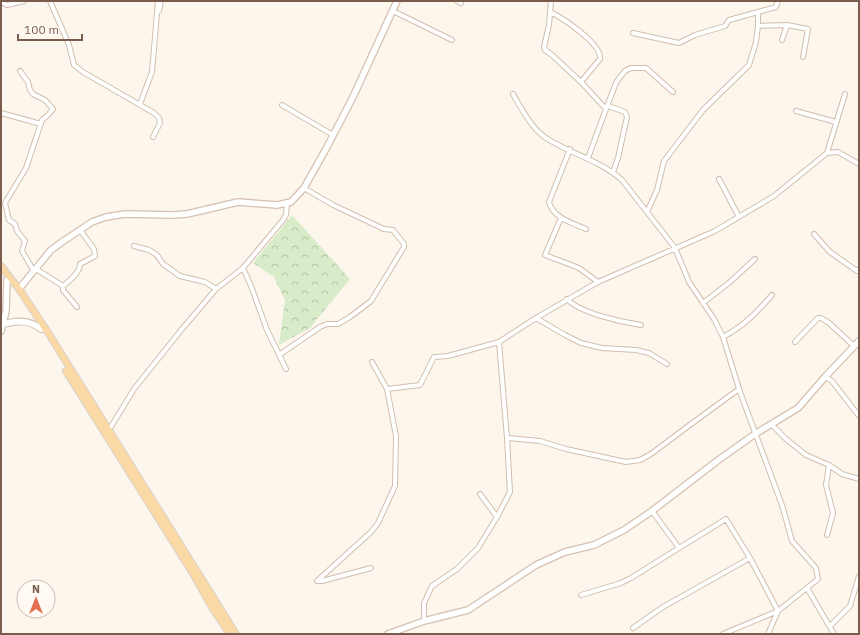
<svg xmlns="http://www.w3.org/2000/svg" width="860" height="635" font-family="'IBM Plex Sans',sans-serif">
<style>
.forest{fill:url(#forest-crowns)}
.lines{fill:none;stroke-linecap:round;stroke-linejoin:round}
.street-casing{stroke:#d1beb0;stroke-width:6}
.secondary-casing{stroke:#d6c0b0;stroke-width:8}
.primary-casing{stroke:#dad1cd;stroke-width:8}
.street{stroke:#fff;stroke-width:4}
.secondary{stroke:#fff;stroke-width:5.5}
.primary{stroke:#fbd9a5;stroke-width:6}
</style>
<defs>
<pattern id="forest-crowns" width="20" height="18" patternUnits="userSpaceOnUse"><rect width="20" height="18" fill="#d8ecc9"/><path d="M2 6a3 3 0 1 1 6 0M12 15a3 3 0 1 1 6 0" fill="none" stroke="#b4c2a5"/></pattern>
</defs>
<rect width="100%" height="100%" fill="#fdf6ec"/>
<path class="forest" d="M292,215L350,279L310,328L279,345L285,300L274,277L253,263Z"/>
<g class="lines">
<defs>
<path id="street" d="M50,1L69,45L74,65L83,72L154,113L159,118L160,123L153,137
M457,1L461,3
M551,1L549,25L544,47L545,50L552,55L581,82L606,109
M1,2L7,5L24,1
M159,11L161,1
M393,11L452,40
M550,12C563,18 602,44 600,59L581,82
M758,26L787,25L808,29L803,57
M633,33L679,43L695,35L725,26L729,20L776,7L778,1
M782,40L787,25
M20,71L28,82L30,90L33,94L45,100L53,109L48,115L42,120L26,168L5,203L9,220L15,224L17,231L25,241L22,251L34,271
M513,94C521,108 532,129 546,138C571,154 599,160 622,180L675,248L689,282L714,319L723,337L740,392L782,505L792,541L816,568L818,579L778,611L723,634
M140,104L152,72L158,1
M282,105L333,135
M608,106L625,112L627,117L618,158L613,172
M796,111L836,122
M1,113L41,124
M570,149L549,202C553,218 572,223 586,229
M827,153L845,94
M588,158L606,109L616,83L620,77L625,71L631,68H646L673,92
M719,179L739,217
M647,212L657,190L664,161L703,110L749,65L756,42L758,26V12
M561,218L545,255L579,268L598,282
M814,234L830,252L857,271L859,269
M134,246L149,250L157,255L163,264L180,276L205,282L216,289
M36,269L63,286V290L77,307
M63,286C69,281 80,273 80,264L95,256L94,249L80,230
M567,299C580,313 621,322 641,325
M703,303L730,282L755,259
M536,318L565,335L581,343L602,348L636,350L649,353L667,364
M723,337C745,325 756,313 772,295
M795,342L818,318H821L829,323L854,346
M279,355L320,327L327,324H338L350,317L371,301L404,247V244L393,230L384,229L333,205L304,188
M286,369L267,330L251,286L243,268L283,220L286,215L287,204
M825,377L832,381L859,416
M387,389L420,385L434,357L448,356L499,342L536,318L598,282L715,231L774,196L827,153L838,152L859,164
M771,424L786,439L806,455L829,465L826,485L833,513L827,535
M109,430L134,389L182,329L216,289L243,268
M507,438L540,441L566,449L626,462L640,460L651,454L687,427L739,389
M829,465L842,474L859,479
M480,494L497,517L510,492L507,438L499,342
M652,511L679,548L726,519L750,558L778,611L768,634
M371,568L322,581H317L371,532L378,523L395,486L396,436L387,389L372,362
M807,588L834,634
M581,595L621,583L631,578L679,548
M424,621V603L432,586L457,569L478,548L497,517
M830,626L850,606L859,576
M633,628L663,607L750,558"/>
<path id="secondary" d="M19,289L51,250L62,242L92,222L106,217L125,214L172,215L187,214L238,202L277,205L291,202L304,188L327,147L353,97L397,1
M4,324C18,320 30,320 41,329
M1,331L6,311L7,280
M388,634L424,621L468,610L536,565L565,552L594,545L624,530L652,511L717,461L755,434L798,408L825,377L859,341"/>
<path id="primary" d="M1,266L19,289L47,331L236,634
M66,371L194,575L213,609L230,634"/>
</defs>
<use href="#street" class="street-casing"/>
<use href="#secondary" class="secondary-casing"/>
<use href="#primary" class="primary-casing"/>
<use href="#street" class="street"/>
<use href="#secondary" class="secondary"/>
<use href="#primary" class="primary"/>
</g>
<rect width="860" height="635" fill="none" stroke="#7a5c4d" stroke-width="4"/>
<g transform="translate(36 599)"><circle r="19" fill="#fffaf3" stroke="#cabbb1"/>
<path d="M0-3L7 15L0 10L-7 15Z" fill="#e76f51"/>
<text y="-6" font-size="11" font-weight="bold" text-anchor="middle" fill="#7a5c4d">N</text>
</g>
<path d="M18 34v6h64v-6" fill="none" stroke="#7a5c4d" stroke-width="2"/>
<text x="24" y="34" font-size="12" fill="#7a5c4d" stroke="#fffaf3" stroke-width="3" paint-order="stroke">100 m</text>
</svg>
